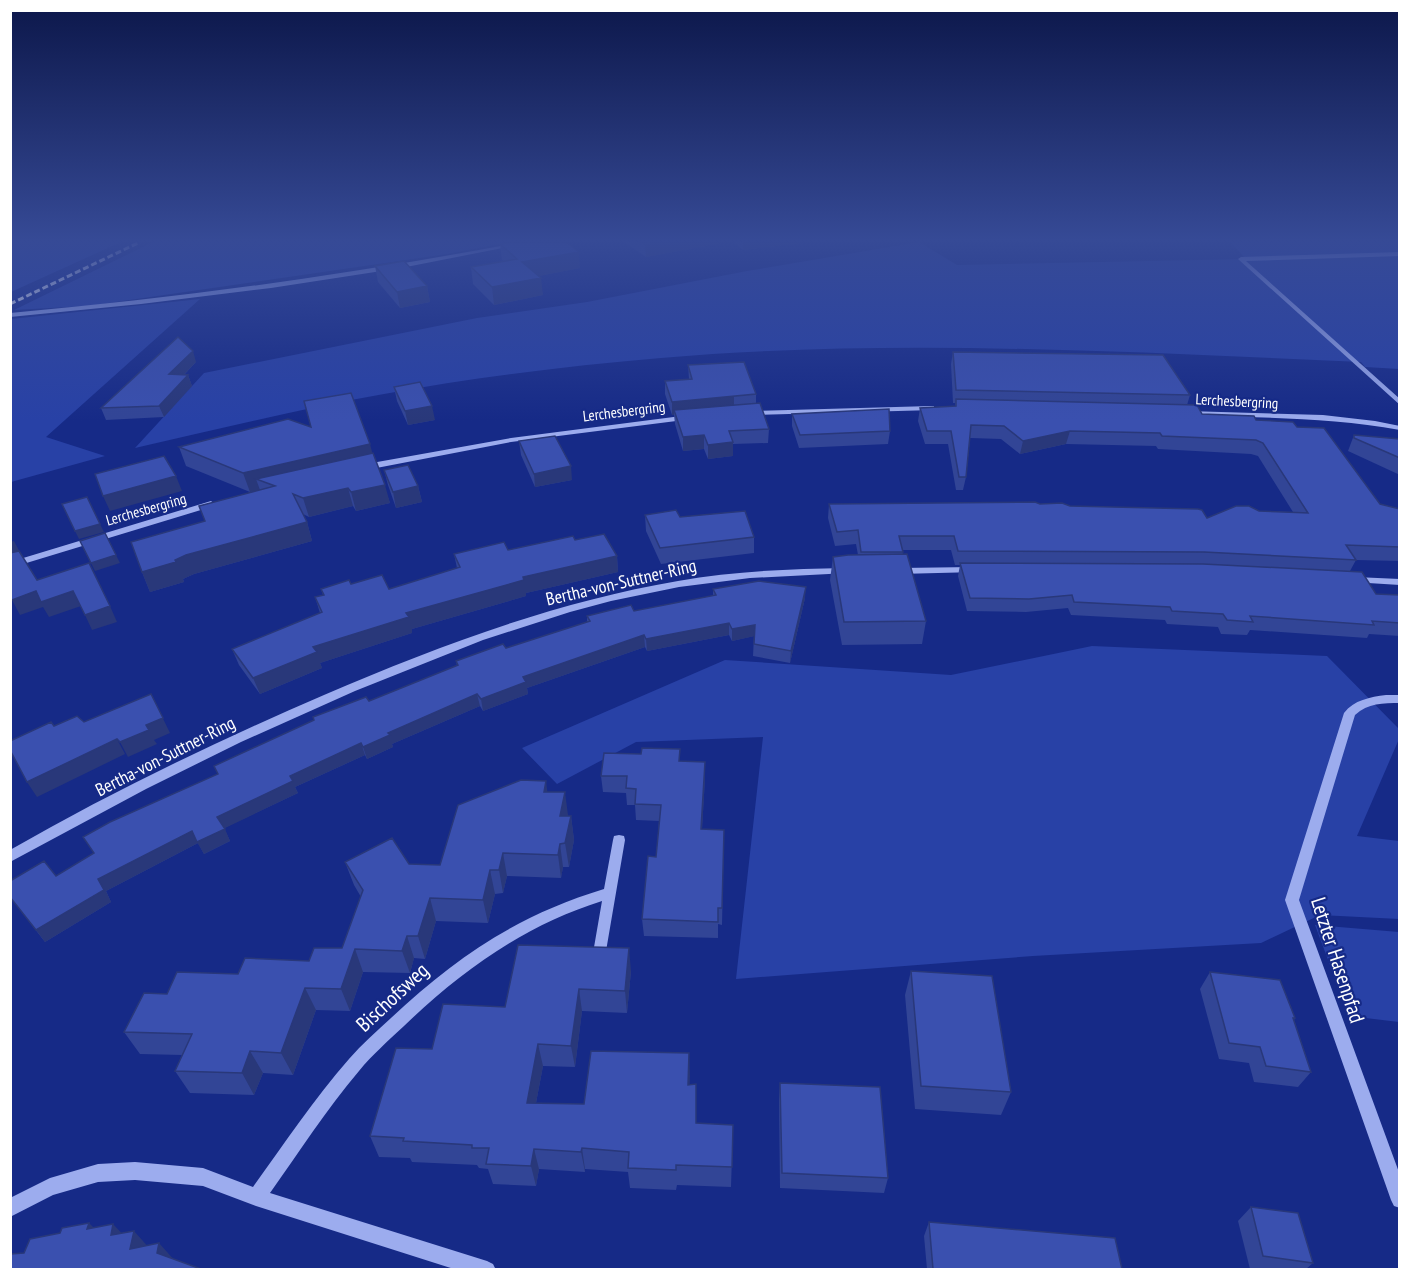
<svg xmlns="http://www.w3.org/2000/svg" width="1410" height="1280" font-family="'PT Sans Narrow',sans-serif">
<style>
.green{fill:#2841a6}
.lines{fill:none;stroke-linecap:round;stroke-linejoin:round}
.minor{fill:#9cacee;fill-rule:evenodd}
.rail{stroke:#fff;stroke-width:3;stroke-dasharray:6 3;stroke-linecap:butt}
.wall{fill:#324596}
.shaded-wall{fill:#29387a}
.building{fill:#3a50af;stroke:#29387a;stroke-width:1.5}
.labels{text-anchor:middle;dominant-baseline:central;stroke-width:4.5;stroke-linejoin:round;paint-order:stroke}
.far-street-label{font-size:15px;fill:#fff;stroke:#162a87}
.street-label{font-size:18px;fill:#fff;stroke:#162a87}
.near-street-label{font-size:21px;fill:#fff;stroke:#162a87}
</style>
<rect width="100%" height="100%" fill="#162a87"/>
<path class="green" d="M10,242H121L11,292Z
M153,242H510L447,254L88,306L14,310Z
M919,242L957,265L1246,259L1230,242H1399V369L1365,367L1361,362C1128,352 893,338 661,358C568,366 475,377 384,394C300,409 218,429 135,448L204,373L477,318L587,302L747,271Z
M200,299L46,437L105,456L11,482V319Z
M1092,646L1327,656L1399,729V739L1357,836L1399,841V919L1320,915L1261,943L1033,956L736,979L763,737L636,742L557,784L522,748L725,660L951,675Z
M1315,925L1399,932V1022L1349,1016Z"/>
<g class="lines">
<path class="minor" d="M522,242H533L401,268L271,288L141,304L10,317V313C182,298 352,274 522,242Z
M1400,252V256L1246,261L1400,399V405L1238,259L1241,257Z
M931,406H934V410L749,415L745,413L749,411Z
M1187,411L1323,415L1375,421L1400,426V430C1330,417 1260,418 1190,415L1186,413Z
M689,415H692V419L511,442L366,470L362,467L366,464L511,438Z
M211,501L215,504L214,506L10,568V562Z
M974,567L979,570L977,572L899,574L894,571L899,568Z
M845,568L848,569L850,571L848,573L750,578L679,587L611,601L570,612L483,640L355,691L241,742L146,789L10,862V850C111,792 217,741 324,695C438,646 555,602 678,581C733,571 789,569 845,568Z
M1355,577L1400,579V585L1352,582L1350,580L1352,578Z
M1386,695H1400V703C1383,703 1368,703 1355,715L1299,900L1400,1175V1208L1394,1206L1391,1200L1285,900L1344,713C1354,700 1370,697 1386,695Z
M619,835L624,836L625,840L605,957L600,959L595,957L593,953L602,901C525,925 461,971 404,1026C388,1041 372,1055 359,1071C326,1110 299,1152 270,1193L487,1261L493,1264L496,1270H457L256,1206L203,1186L135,1180L98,1182L53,1195L10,1217V1198L50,1178L98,1164L135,1162L203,1168L253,1187C284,1144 314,1099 349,1059C362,1044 377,1031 391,1018C456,957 518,915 604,889L613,840L614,836Z"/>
<path class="rail" d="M10,304L140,242"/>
</g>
<path class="wall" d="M624,242H727L646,257Z
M733,242H810L743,250Z
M500,244L580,268L538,276L543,295L494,305L473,284L471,267L504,261L502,260Z
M375,266L427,286L430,302L400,308L378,282Z
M953,352L1190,395L1187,405L1202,414L1256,420L1297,427L1380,504L1400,509V561L1356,560L1350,571L1376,594L1400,595V636L1369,634L1367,638L1250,630L1247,635L1221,634L1218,627L1167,624L1165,620L1071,615L1068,608L1026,612L967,611L958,576L960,565H955L951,550H902L903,554L926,621L922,644L842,645L830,580L833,557L858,555L856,544L835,546L828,518L829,504H1040L1207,518L1259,511L1293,512L1258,456L1251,454L1158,449L1156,446L1066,444L1020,454L1001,439L970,438L966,477L963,490H956L948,444H925L918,421L920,408L955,406V403H953L951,364Z
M196,362L184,375H188L192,386L164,417L106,420L101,408Z
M688,365L756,394V404L769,429L768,443L733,444V456L708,459L704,449L683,451L675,424L674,415H672L665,394V381L689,379Z
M394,387L435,420L408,425L397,401Z
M792,414L890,431L888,444L799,448L792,426Z
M1354,435L1400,439V475L1348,451Z
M519,441L572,480L535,487L521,455Z
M179,447L372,453L390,503L356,511L353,506L309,517L303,514L307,522L312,541L194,574L183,579L184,582L150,592L142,572L204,521L260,490L250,492L186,466Z
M384,470L418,486L422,502L396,508L388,485Z
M645,515L680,517L754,537V553L661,564L646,531Z
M575,540L617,556L618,572L526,593V596L412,629V633L320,663L322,668L260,694L239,665L232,649L320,613L315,597L323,595L321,589L351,584L389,589L457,568L454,554L508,550Z
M713,589L805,598L790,663L753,656L754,636L732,641L729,635L647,651L645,647L527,688L528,694L483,711L480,706L392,744L393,747L367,759L365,755L295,787L298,793L224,828L230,841L204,854L198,843L106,891L111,902L45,942L10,897L56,876L94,853L83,837L218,774L369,701L457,666L456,661L506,648L587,622V616L634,611L713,596Z
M680,761L705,778L702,829L724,830L722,925L718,924V938L644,936L642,919L656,857L659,821L636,820L635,805H627L626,793L603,792L601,776Z
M548,792L568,815V816H571L574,840L569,867H563L561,878L507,876L503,893L495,894L488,923L436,921L425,959L414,958L410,973L363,972L350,1011L316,1010L293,1075L263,1073L254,1095L190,1093L175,1071L182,1055L140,1054L124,1032L167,994L238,974L309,961L342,948L361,897L354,885L345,862L440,865Z
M631,971L627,1013L582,1011L575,1067L543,1066L536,1103L584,1104L689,1053V1085L696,1123L733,1125L731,1187L677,1185L676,1190L630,1188L628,1172L585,1169V1172L539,1169L536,1186L493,1184L488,1169L479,1168L477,1165L412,1162L410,1158L379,1157L370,1136L432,1049L505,1007Z
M911,971L1011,1092L1001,1115L915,1109L905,995Z
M1210,972L1295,1018L1294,1020L1311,1072L1298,1087L1254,1082L1249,1063L1219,1059L1200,989Z
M780,1083L888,1178L884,1193L780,1188L779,1099Z
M1251,1207L1313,1263L1306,1269H1250L1238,1221Z
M929,1222L1122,1269H927L924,1236Z"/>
<path class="shaded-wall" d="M660,242H727L646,257L645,245Z
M743,242H810L743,250Z
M579,252L580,268L524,279L522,262Z
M541,278L543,295L494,305L492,287Z
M427,286L430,302L400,308L397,292Z
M193,351L196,362L173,386L169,374Z
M188,375L192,386L164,417L159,406Z
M734,396V409L674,410V415H672V402Z
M432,406L435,420L408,425L405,411Z
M1070,431L1066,444L1020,454L1023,441Z
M704,435V449L683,451V437Z
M733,442V456L708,459V445Z
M370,444L375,463L256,479L260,490L250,492L243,473Z
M571,466L572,480L535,487L534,474Z
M176,476L182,491L110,511L103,496Z
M385,485L390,503L356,511L351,492Z
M418,486L422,502L396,508L393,492Z
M348,488L353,506L309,517L303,498Z
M307,522L312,541L194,574L183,579L184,582L150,592L142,572L186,555Z
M100,524L104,532L79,539L75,531Z
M14,541L22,556L10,560V542Z
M116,555L120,563L95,571L91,563Z
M617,556L618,572L526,593V596L412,629V633L320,663L322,668L260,694L253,678L313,647L406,613L523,577Z
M806,587L805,598L790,663L791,651Z
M36,591H73L81,606L49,617L43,607L20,615L12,600Z
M110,606L117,622L92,630L85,615Z
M729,623V635L647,651L646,639Z
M755,625V636L732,641V629Z
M644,635L645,647L527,688L528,694L483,711L481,699L523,677Z
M151,694L170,733L154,740L157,744L128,757L120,742L146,725Z
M477,694L480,706L392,744L393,747L367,759L363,747L388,733Z
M117,739L125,754L37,797L27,782Z
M361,743L365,755L295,787L298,793L223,829L217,817L290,776Z
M705,762V778L701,846V829Z
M546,781L549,804L544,792Z
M565,792L568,815L563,839L560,816Z
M571,816L574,840L569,867L565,843Z
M225,829L230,841L204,854L197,842Z
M192,831L198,843L106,891L111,902L45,942L36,930L98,879Z
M560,844L563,867L561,878L558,855Z
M503,853L507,876L503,893L499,870Z
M490,870L495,894L488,923L483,900Z
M430,898L436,921L425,959L418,936Z
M407,936L414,958L410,973L402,951Z
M629,948L631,971L627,1013L625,991Z
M355,949L363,972L350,1011L341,989Z
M305,988L316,1010L293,1075L281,1053Z
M579,989L582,1011L575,1067L571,1046Z
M538,1044L543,1066L532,1124L527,1103Z
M250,1051L263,1073L254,1095L242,1073Z
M689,1053L690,1075L689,1106L688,1085Z
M582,1148L585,1169V1172L581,1152Z
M534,1149L539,1169L536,1186L531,1166Z
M89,1223L108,1242L87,1229Z
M113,1224L131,1243L134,1231L151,1250L148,1267L111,1235Z
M159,1243L176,1262L157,1253Z"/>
<path class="building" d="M511,242H566L579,252L522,262L541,278L492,287L471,267L517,259L500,244Z
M641,242H660L645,245Z
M404,261L427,286L397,292L375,266Z
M178,337L193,351L169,374L188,375L159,406L101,408Z
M953,352L1163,355L1190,395L956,390Z
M744,362L756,394L672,402L665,381L692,379L688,365Z
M420,382L432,406L405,411L394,387Z
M351,393L370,444L243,473L179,447L288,419L311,427L304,401Z
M956,399L1197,405L1202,414L1254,416L1256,420L1293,422L1297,427L1324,428L1380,504L1400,509V547L1346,545L1356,560L1204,552L958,551L954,536H899L903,552H861L858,530L837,532L829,504L1035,502L1040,504L1062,503L1070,506L1198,509L1202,510L1207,518L1236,506H1249L1259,511L1308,513L1263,443L1256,440L1162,436L1160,433L1070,431L1023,441L1004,426L971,425L966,477H959L951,431H927L920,408L956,406Z
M760,403L769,429L729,431L733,442L708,445L704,435L683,437L674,410Z
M889,409L890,431L800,435L792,414Z
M1354,435L1400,439V458L1354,438Z
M555,436L571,466L534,474L519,441Z
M373,453L385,485L351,492L348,488L303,498L293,494L307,522L186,555L175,560L176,562L142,572L131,542L205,521L199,506L275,486L256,479Z
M164,456L176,476L103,496L95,474Z
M408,465L418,486L393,492L384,470Z
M87,497L100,524L75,531L62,504Z
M676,510L680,517L745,511L754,537L660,548L645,515Z
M105,533L116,555L91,563L80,541Z
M604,534L617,556L523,577L524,580L406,613L409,617L313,647L317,652L253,678L232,649L322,612L315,597L324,595L321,589L349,580L351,584L382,575L389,589L460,567L454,554L504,542L508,550L573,536L575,540Z
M19,551L37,580L89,563L110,606L85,615L73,591L41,602L36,591L12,600L10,597V553Z
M907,554L926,621L844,622L833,557L848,555Z
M960,563L1203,564L1362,572L1376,594L1400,595V623L1372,621L1374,625L1250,616L1253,622L1227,620L1223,614L1172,611L1170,607L1074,602L1072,595L1029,599L970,598Z
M759,581L806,587L791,651L754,644L755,625L732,629L729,623L646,639L644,635L523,677L526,682L481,699L477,694L388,733L390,735L363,747L361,743L290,776L293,781L217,817L225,829L197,842L192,831L98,879L104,890L36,930L10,897V881L44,861L56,876L94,853L83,837L110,822L218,774L214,766L314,720L313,717L366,697L369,701L458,665L456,661L503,644L506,648L590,621L587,616L631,605L634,611L716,595L713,589Z
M151,694L163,718L146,725L149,730L120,742L117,739L27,782L10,750V741L51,722L54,726L77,716L84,722Z
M642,748L680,749L679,761L705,762L701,829L724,830L722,908H718V922L642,919L648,856L656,857L661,805L635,804L636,789L626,788L627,776H601L604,753L641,754Z
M521,780L546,781L544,792H565L560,816H571L565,843L560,844L558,855L503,853L499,870H490L483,900L430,898L418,936H407L402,951L355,949L341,989L305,988L281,1053L250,1051L242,1073L175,1071L192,1034L124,1032L144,993L167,994L177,972L238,974L245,958L309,961L314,948H342L363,890L345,862L392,838L409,864L440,865L458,805Z
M518,945L629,948L625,991L579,989L571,1046L538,1044L527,1103L584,1104L591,1051L689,1053L688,1085L696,1084V1123L733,1125L732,1167L676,1165V1170L628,1168L629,1152L582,1148L581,1152L534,1149L531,1166L486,1164L489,1148H472V1145L403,1141L404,1138L370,1136L396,1048L432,1049L443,1004L505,1007Z
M911,971L992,976L1011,1092L921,1086Z
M1210,972L1280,980L1295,1018H1293L1311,1072L1266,1066L1260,1047L1229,1043Z
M780,1083L880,1087L888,1178L782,1173Z
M1251,1207L1298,1213L1313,1263L1263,1256Z
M929,1222L1115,1238L1122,1269H933Z
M89,1223L87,1229L113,1224L111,1235L134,1231L130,1249L159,1243L157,1253L201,1269H10V1254L24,1253L30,1239L60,1233L62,1228Z"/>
<linearGradient id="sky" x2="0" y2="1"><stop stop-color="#0c174a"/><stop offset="0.57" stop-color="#364a96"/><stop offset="1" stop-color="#364a96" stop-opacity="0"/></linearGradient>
<rect width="1410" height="421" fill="url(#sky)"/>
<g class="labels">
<g class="far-street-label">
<text transform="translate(1237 401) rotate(3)">Lerchesbergring</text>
<text transform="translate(624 411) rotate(-7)">Lerchesbergring</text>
<text transform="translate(146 509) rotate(-16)">Lerchesbergring</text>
</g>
<g class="street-label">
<text transform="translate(621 582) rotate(-13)">Bertha-von-Suttner-Ring</text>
<text transform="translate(165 756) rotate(-27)">Bertha-von-Suttner-Ring</text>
</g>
<g class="near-street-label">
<text transform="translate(1338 960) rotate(72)">Letzter Hasenpfad</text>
<text transform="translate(392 997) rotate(-43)">Bischofsweg</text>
</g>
</g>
<rect width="1410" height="1280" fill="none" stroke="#ffffff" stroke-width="24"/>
</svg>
